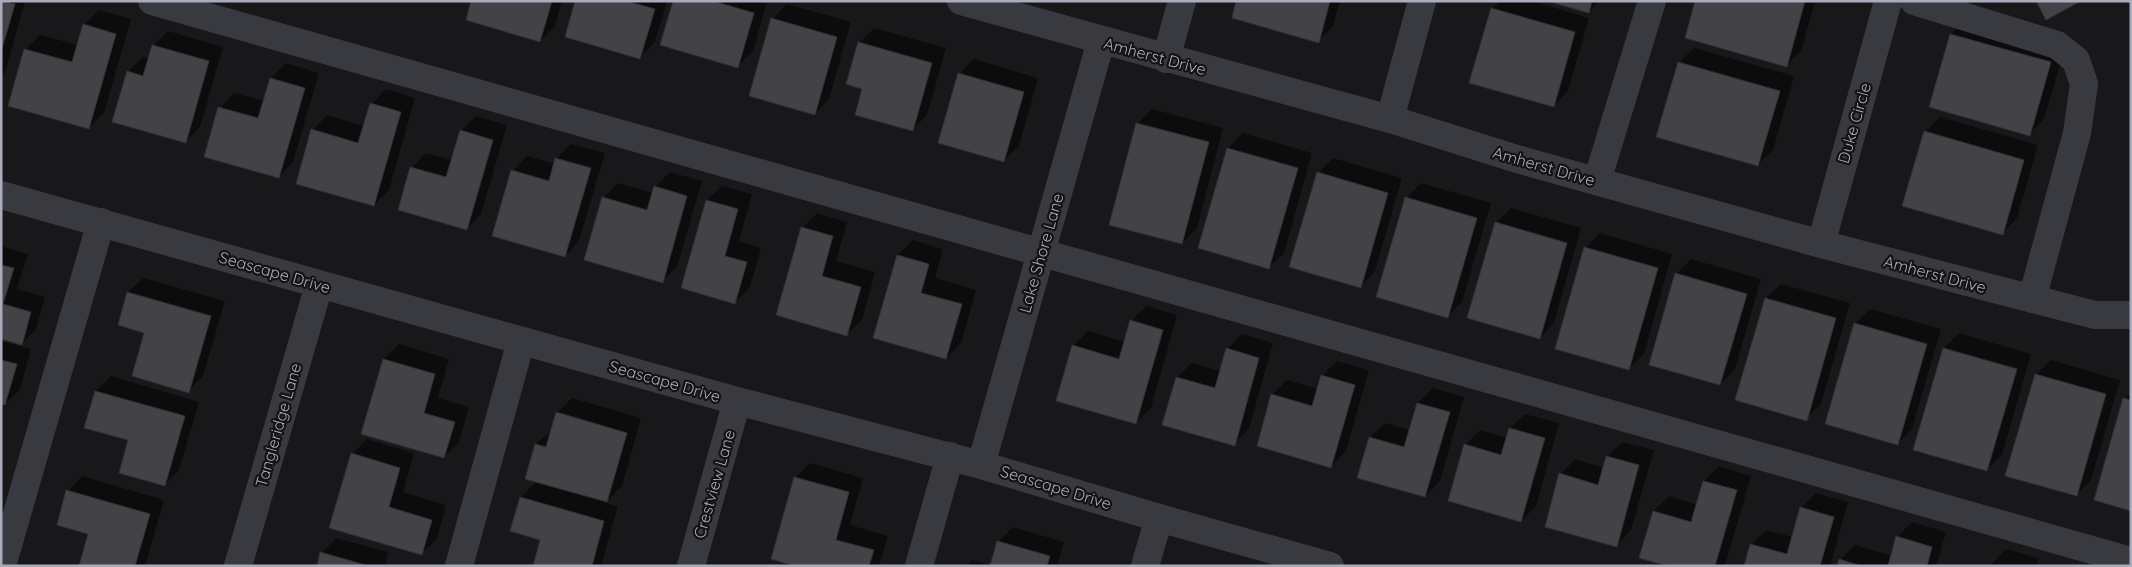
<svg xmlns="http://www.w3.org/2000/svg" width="2132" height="567" font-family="Quicksand,sans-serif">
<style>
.shadow{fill:#0007}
.building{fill:#424247;stroke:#323236}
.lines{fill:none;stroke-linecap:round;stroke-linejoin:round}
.minor{stroke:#393940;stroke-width:28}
.labels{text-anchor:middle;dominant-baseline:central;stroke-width:4.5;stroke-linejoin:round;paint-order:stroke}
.street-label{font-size:16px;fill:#a9acbb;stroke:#131315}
</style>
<rect width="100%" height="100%" fill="#18181a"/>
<path class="shadow" d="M1,1H25L5,73L1,77Z
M472,1H562L555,26L540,41Z
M577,1H667L655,42L640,57Z
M674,1H767L753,51L738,66Z
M1238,1H1340L1333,26L1318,41Z
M1500,1H1532L1589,18L1568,91L1553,106L1492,9Z
M1552,1H1599L1589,12Z
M1697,1H1815L1801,51L1786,66Z
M787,4L851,22L829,99L815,114L772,19Z
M99,10L131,19L104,113L89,127L25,50L40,35L78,45L84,25Z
M1966,19L2065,48L2044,119L2030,134L1931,106L1951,34Z
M874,28L946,48L927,115L912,130L864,88L860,42Z
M168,31L223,47L200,127L185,142L128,72L143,57L150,59L153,46Z
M1694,48L1794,76L1773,150L1758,164L1679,62Z
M974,59L1038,78L1019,146L1004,160L959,74Z
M286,63L319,73L293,162L279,177L220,108L234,93L264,101L271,78Z
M386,89L415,98L389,190L374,205L313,130L327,115L364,126L371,104Z
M1152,109L1223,128L1197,228L1182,243L1137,124Z
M476,116L507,125L481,214L467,229L411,168L426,153L453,160L461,131Z
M1940,117L2038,145L2017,218L2003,233L1925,132Z
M1243,133L1312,153L1284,253L1269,267L1200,248L1228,148Z
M571,144L605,153L579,241L565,256L513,171L527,156L555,164L557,158Z
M1333,158L1402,178L1375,271L1361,286L1318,173Z
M670,172L702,181L677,267L662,281L603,198L618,183L653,193L655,187Z
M1421,183L1491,203L1462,302L1448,316L1406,198Z
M722,186L752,194L739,241L761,248L750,287L735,302L707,200Z
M1511,208L1581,228L1554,323L1540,338L1496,223Z
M817,213L847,222L836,261L875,272L862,320L847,334L778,314L802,228Z
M1600,233L1672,254L1644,354L1629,368L1585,248Z
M913,240L943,249L935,278L976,290L961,343L946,358L875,337L898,255Z
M1,246L28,254L17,289L45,297L36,329L22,343L1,338Z
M1691,259L1761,279L1735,369L1720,384L1676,274Z
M143,278L225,301L203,376L188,391L146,332L119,325L128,292Z
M1781,284L1850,303L1821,404L1806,419L1766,298Z
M1146,306L1177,315L1151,408L1136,422L1073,346L1088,331L1125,342L1131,321Z
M1870,309L1941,329L1912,429L1897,444L1855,324Z
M1959,333L2031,354L2002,455L1987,469L1915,449L1944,348Z
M1242,334L1273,343L1249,429L1234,444L1177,377L1192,363L1221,371L1227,349Z
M1,341L31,349L20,389L5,404L1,403Z
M399,344L449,359L438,398L469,407L459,442L444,457L363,434L384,359Z
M2051,360L2120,380L2091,480L2076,495L2036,375Z
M1337,361L1369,370L1346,451L1331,466L1272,395L1287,380L1319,389L1322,376Z
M111,376L199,402L179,470L164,485L130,440L86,427L96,391Z
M1433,388L1464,397L1440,481L1425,496L1370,437L1385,423L1410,430L1418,403Z
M2131,392V509L2124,399Z
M572,398L641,418L622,486L605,503L618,506L601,566H534L542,539L521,497L537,481L536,444L552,430L557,413Z
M1525,414L1559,423L1536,506L1521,521L1465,445L1480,430L1507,438L1510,428Z
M367,439L414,453L403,492L446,505L437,539L422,553L331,527L352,454Z
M1622,442L1654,450L1631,530L1617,545L1561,474L1575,459L1604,468L1608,456Z
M810,463L863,478L850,525L888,536L879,566H783L787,562L795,478Z
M1719,466L1751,476L1726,562L1723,566H1672L1654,511L1669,496L1698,505L1704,481Z
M82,476L164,500L145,566H80L90,533L68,491Z
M1816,493L1848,502L1830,566H1745L1752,544L1766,530L1793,537L1801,508Z
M1912,522L1946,532L1936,566H1838L1840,560L1855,545L1892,556L1897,537Z
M1013,527L1064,542L1057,566H965L972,560L991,565L998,542Z
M336,538L388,552L385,566H318L322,553Z
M2006,549L2039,558L2037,566H1990Z"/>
<path class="building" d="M1,1L15,4L1,52Z
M471,1H552L540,42L466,20Z
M575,1H626L655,9L640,59L565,37Z
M673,1H713L754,13L738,68L660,45Z
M1236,1H1330L1319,43L1232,18Z
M1547,1H1592L1589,13Z
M1695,1H1805L1787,67L1685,38Z
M2036,1H2081L2046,20Z
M1491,8L1575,32L1554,107L1469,83Z
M771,18L837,37L815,115L749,96Z
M83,24L116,34L89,129L8,106L24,49L72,62Z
M1950,34L2051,62L2030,136L1929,107Z
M858,42L932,63L913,131L855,115L862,89L846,84Z
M152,45L209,61L186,143L112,122L127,71L143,76Z
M1678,62L1780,91L1758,166L1656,137Z
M958,73L1024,92L1004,162L938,143Z
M270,78L305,88L279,178L204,157L218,107L258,118Z
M370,103L401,112L374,206L296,184L311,129L358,143Z
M1136,123L1209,142L1182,244L1109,225Z
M460,130L493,140L467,230L398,210L410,167L446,177Z
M1924,131L2024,160L2003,235L1902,206Z
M1227,148L1298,168L1269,269L1198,248Z
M555,158L591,168L565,257L492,236L511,170L549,181Z
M1317,172L1388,193L1361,288L1289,267Z
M654,186L687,196L663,283L584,260L602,197L647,210Z
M1405,197L1477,218L1448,318L1376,297Z
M706,200L738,209L725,256L747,262L735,304L681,288Z
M1495,222L1567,243L1540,339L1467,318Z
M801,227L833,236L822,276L861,287L847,336L776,315Z
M1584,247L1658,268L1629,370L1555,349Z
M897,255L929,264L921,293L962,304L946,359L873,338Z
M1,265L14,268L3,304L31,312L22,345L1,339Z
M1675,273L1747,294L1720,385L1649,365Z
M127,292L211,316L189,393L132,376L144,333L118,325Z
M1765,298L1836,318L1807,421L1735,400Z
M1130,320L1163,330L1136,424L1056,401L1072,345L1119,359Z
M1854,323L1927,344L1898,445L1825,424Z
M1226,348L1259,358L1235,446L1162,425L1176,377L1215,388Z
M1943,348L2017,369L1987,471L1913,450Z
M383,359L435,374L424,413L455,422L444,458L361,434Z
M1,360L17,364L5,405L1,404Z
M2035,374L2106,394L2077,496L2005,476Z
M1321,375L1355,385L1331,468L1257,446L1271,394L1312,406Z
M95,391L185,416L165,486L119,473L128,440L84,428Z
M2123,398L2131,400V511L2094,500Z
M1417,403L1450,412L1425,497L1357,478L1369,437L1404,447Z
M556,412L627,433L607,502L525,479L535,444L546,447Z
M1509,428L1545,438L1521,522L1448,501L1464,444L1501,455Z
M351,453L400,468L389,507L432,520L422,555L329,528Z
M1606,456L1639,465L1617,547L1545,527L1559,473L1598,485Z
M794,477L849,492L836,540L874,550L869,566H795L771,559Z
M1703,481L1737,490L1715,566H1668L1639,558L1653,511L1691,522Z
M66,490L150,514L135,566H79L88,534L57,525Z
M520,497L604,521L592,566H533L540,540L510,531Z
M1800,507L1834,517L1820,566H1744L1750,544L1787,554Z
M1896,536L1932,547L1927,566H1888Z
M997,541L1050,556L1047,566H990Z
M320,552L369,566H317Z
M1839,559L1861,566H1837Z"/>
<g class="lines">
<path class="minor" d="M152,1L2131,561
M961,1L1390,119L1517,159L1821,244L2095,315H2131
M1914,1L2057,45L2076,60L2084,84L2077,133L2032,299
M1166,59L1182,1
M1390,119L1422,1
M1597,181L1652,1
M1,195L737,401L981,465L1159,518L1330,566
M1821,244L1888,1
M981,465L1101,41
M2,566L101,222
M238,566L319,285
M459,566L521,341
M691,566L737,401
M919,566L950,456
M1145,566L1159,518"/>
</g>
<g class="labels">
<g class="street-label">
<text transform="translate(1155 56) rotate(15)">Amherst Drive</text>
<text transform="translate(1854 123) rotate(-74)">Duke Circle</text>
<text transform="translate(1544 166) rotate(16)">Amherst Drive</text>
<text transform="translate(1041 253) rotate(-74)">Lake Shore Lane</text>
<text transform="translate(275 272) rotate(16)">Seascape Drive</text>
<text transform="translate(1935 274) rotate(15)">Amherst Drive</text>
<text transform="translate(665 381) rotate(16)">Seascape Drive</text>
<text transform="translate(278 425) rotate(-74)">Tangleridge Lane</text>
<text transform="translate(714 484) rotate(-74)">Crestview Lane</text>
<text transform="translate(1056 487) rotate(17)">Seascape Drive</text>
</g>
</g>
<rect width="2132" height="567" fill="none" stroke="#a9acbb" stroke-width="5"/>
</svg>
